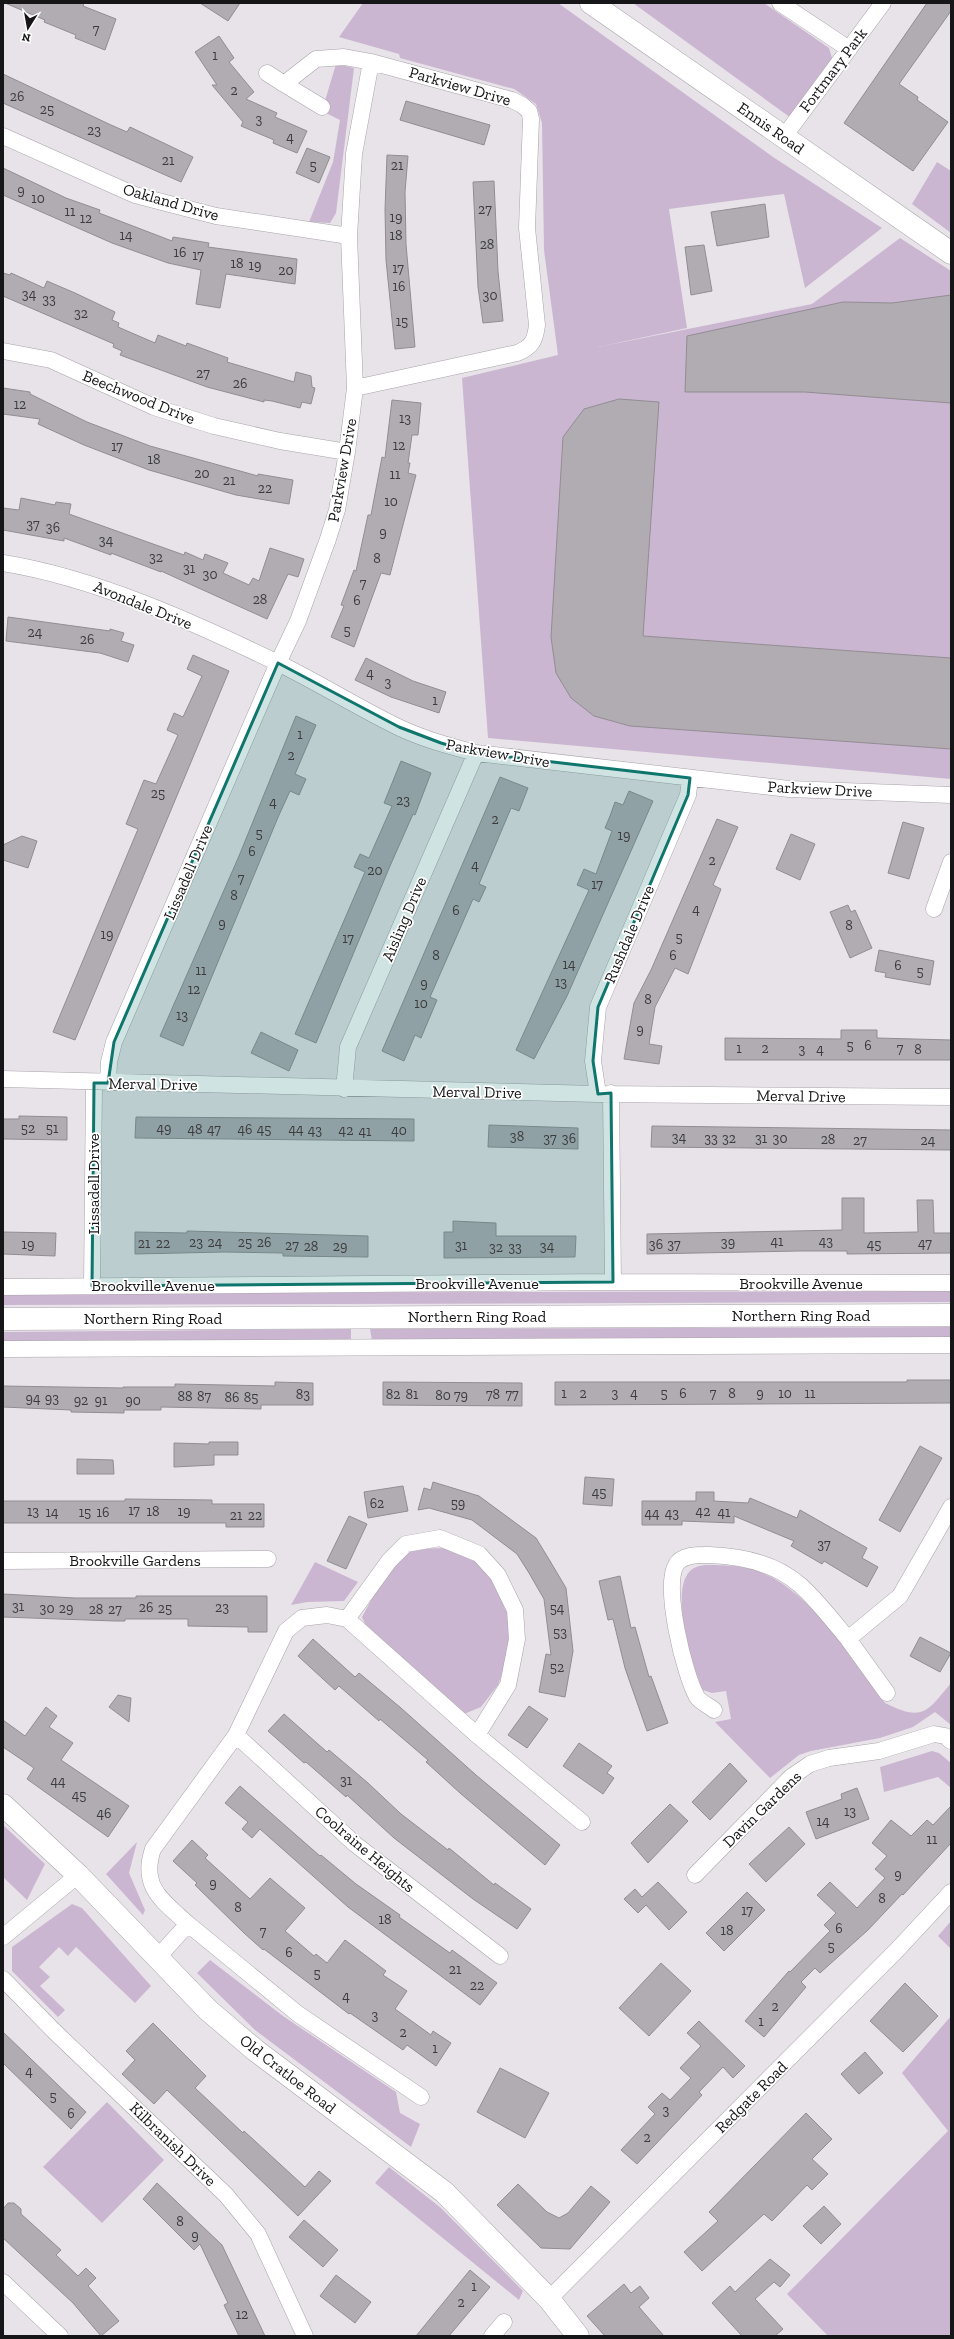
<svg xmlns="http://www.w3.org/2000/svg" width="954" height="2339" font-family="'Zilla Slab',serif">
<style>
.green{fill:#cbb6d1}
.building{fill:#b0acb2;stroke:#928d93}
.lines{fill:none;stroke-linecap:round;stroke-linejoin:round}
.street-casing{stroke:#a8a3a9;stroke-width:17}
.secondary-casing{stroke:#a8a3a9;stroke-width:23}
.street{stroke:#fff;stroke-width:16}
.secondary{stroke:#fff;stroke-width:22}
.marked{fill:#0f766e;fill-opacity:0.2;stroke:#0f766e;stroke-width:3;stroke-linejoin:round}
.labels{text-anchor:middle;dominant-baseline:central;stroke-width:3.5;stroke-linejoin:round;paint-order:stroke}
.number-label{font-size:14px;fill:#3c3b3e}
.street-label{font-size:16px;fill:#161517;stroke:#fff}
</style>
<rect width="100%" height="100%" fill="#e8e3e9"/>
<path class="green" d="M363,3H558L773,157L882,228L805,288L784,194L669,209L687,328L598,347L812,304L900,238L951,271V779L488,738L462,378L558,355L544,250L542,123L536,104L514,89L400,58L399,54L339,37Z
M633,3H764L829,48L832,58L830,64L791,118Z
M336,64L354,68L336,213L330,223L309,222L333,162L340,120L322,111Z
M937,162L951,171V233L912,204Z
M951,1291V1302L3,1305V1293Z
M951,1327V1345L372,1341L370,1329Z
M351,1329V1341L3,1342V1332Z
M446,1548L480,1563L496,1585L508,1615L509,1654L498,1685L481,1707L464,1714L366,1626L362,1617L390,1565L408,1549Z
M315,1562L358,1582L344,1601L307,1602L291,1605Z
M705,1565C719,1565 733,1565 747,1568C807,1582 850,1657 885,1703C923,1722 927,1712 951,1683V1725L935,1712L913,1727L880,1738L811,1751L799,1755L770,1778L715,1722L731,1719L726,1691L712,1693L703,1690C692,1666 672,1599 687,1575C691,1568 697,1566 705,1565Z
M932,1751L939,1753L951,1763V1788L938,1777L884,1792L880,1767Z
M3,1825L45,1864L27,1900L3,1877Z
M137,1842L129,1873L145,1910L143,1915L106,1874Z
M72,1904L82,1908L151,1986L135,2003L76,1947L68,1956L59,1947L39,1967L50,1977L40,1986L65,2010L58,2017L12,1971V1947Z
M951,1921V1949L938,1936Z
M210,1960L283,2016L396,2092L400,2113L420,2124L411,2147L255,2030L197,1973Z
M951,2016V2336H828L787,2294L948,2131L902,2073Z
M107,2102L164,2160L102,2223L43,2167Z
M389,2167L441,2208L523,2291L519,2300L375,2183Z"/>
<path class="building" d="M5,3H84L83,6L116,19L105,50L75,38L76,35L44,22L45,20Z
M200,3H240L228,21Z
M927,3H951V11L899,84L918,97L917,100L948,122L913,171L844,123Z
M219,36L234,58L229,62L254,92L246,99L277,113L275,117L307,131L297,153L273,143L274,140L241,126L243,122L212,85H217L195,52Z
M3,74L111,125L127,132L130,127L193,157L181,182L3,103Z
M406,101L490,125L484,145L400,120Z
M307,148L330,157L319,183L296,173Z
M387,155L408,156L405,192L406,244L415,347L395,349L386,260L385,210Z
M3,168L66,198L100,210L99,213L172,241L173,237L209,243L208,247L297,259L295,284L226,274L220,308L196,304L201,270L168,263L112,243L3,195Z
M494,181L498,271L503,321L483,323L478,287L473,182Z
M765,204L769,237L717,246L711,212Z
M704,245L712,291L691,295L685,247Z
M3,273L10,275L11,273L44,288L47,281L75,293L115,312L112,320L119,323L118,327L155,343L158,335L186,346L187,343L228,358L227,362L294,382L296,372L311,376L312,387L315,388L311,404L302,402L300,408L272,401L264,400V402L207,387L120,355L122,351L113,347L114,344L3,296Z
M951,295V403L805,392H685L687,336L843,302L892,303Z
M3,388L30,392V394L87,422L150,446L258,476V474L293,480L289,504L236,495L149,470L84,445L38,424L40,419L3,414Z
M619,399L659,402L643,636L951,658V749L630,726L594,716L571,698L556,673L551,637L563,437L584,409Z
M392,400L421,403L418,435H412L408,463H410L408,473L416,475L390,575L381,573L354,647L331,637L344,606L341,605L354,570L356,571L368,515H371L382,457L385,458Z
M21,498L55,505L56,502L71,504L69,514L184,555L185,552L203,560L205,554L228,563L223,573L249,585L253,578L259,581L270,548L304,559L298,577L288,574L267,619L161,571V572L111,553V555L64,538V541L3,530V508L19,510Z
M8,617L110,631V629L124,633L121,641L134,645L128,662L100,653L6,641Z
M193,655L229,671L75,1040L53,1032L138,829L126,824L144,780L156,784L178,735L167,730L174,713L183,717L202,676L187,669Z
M366,658L413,681L446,692L439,713L391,697L355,680Z
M296,716L316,725L295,774L306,779L299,795L290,791L279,815L183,1046L160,1036L239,856Z
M401,761L431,773L415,815L413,814L390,866L316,1043L295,1034L365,872L354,867L360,854L369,858L392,806L384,803Z
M500,777L528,788L519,811L511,808L479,884L486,887L479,902L473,899L430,997L437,1000L421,1038L415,1035L404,1061L382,1051Z
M629,791L653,801L567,996L534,1059L516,1050L589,890L577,885L584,869L596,874L612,831L605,828L610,816L615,802L623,805Z
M717,819L738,827L713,885L721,889L688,974L675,968L655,1007L649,1044L662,1046L659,1064L624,1059L634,1003L651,970Z
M903,822L924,828L909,879L888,873Z
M791,834L815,844L800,880L776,869Z
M22,836L37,841L28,868L3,860V845Z
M848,905L851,912L855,910L872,948L850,958L830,912Z
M879,950L934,961L930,985L885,977L886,973L875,971Z
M841,1030H877V1038L951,1040V1060H725V1038L841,1039Z
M261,1032L298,1050L289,1071L251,1053Z
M19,1116L67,1117V1140L3,1139V1119H19Z
M136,1117L414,1119V1141L135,1138Z
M489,1125L578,1128V1149L488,1147Z
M652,1126L951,1130V1150L651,1147Z
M842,1198H864V1233L918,1232L917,1200H933L934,1233H951V1253L847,1254V1251H799L647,1254V1234L842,1230Z
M453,1221L496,1223V1236H576L575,1257L444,1258V1232H453Z
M187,1231L368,1236V1257L283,1256V1253L224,1252L135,1254V1232L187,1233Z
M3,1232L56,1233L55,1256L3,1254Z
M907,1380H951V1403L555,1405V1382H907Z
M275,1382L313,1383V1405H261V1409L161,1407V1410H124V1413L71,1412V1410L3,1407V1386L123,1388V1387H175V1384L275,1386Z
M383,1382L522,1383V1406L383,1405Z
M209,1442H238V1455H214V1465L174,1467V1443L209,1444Z
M920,1446L942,1458L900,1532L879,1520Z
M77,1459L113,1460L114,1474H77Z
M585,1477L614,1479L612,1506L583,1504Z
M433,1482L479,1496L536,1538L550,1561L566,1588L573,1651L565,1697L539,1692L546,1654L551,1655L544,1599L529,1573L517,1554L472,1520L429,1508L418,1510L424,1488L431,1490Z
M403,1486L408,1511L368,1518L364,1492Z
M696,1492H714V1501L748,1503L750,1498L797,1518L800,1510L867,1548L862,1558L878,1567L867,1587L824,1561L822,1564L791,1546L794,1541L734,1516V1523L682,1521V1525H642V1501H696Z
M125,1499L212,1500V1504H264V1527H226V1523H3V1501H125Z
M349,1516L367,1524L346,1569L327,1561Z
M620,1576L631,1628L635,1627L649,1677L651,1676L668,1723L647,1731L625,1668L613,1619L608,1620L599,1581Z
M3,1594L75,1598H136V1596H267V1632H248V1627L188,1626V1619H125V1621H115L3,1617Z
M920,1637L951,1653L940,1672L910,1656Z
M313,1639L355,1677L359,1673L401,1708L476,1775L560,1845L545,1865L460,1793L426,1762L428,1760L380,1719L379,1721L339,1686L335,1690L298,1656Z
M118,1695L131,1698L129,1722L109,1707Z
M529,1706L548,1719L527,1748L508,1735Z
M46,1707L57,1716L49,1727L73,1743L61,1760L129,1806L108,1837L27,1779L34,1768L3,1747V1720L25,1736Z
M284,1714L327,1752L329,1750L368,1783L401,1814L448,1850L449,1848L494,1885L495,1883L531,1909L517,1929L473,1899L394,1838L347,1795L346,1797L306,1762L304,1763L268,1731Z
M579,1743L612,1766L607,1773L614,1778L603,1794L563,1766Z
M730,1763L747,1781L710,1820L692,1802Z
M240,1786L320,1856L321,1855L356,1884L400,1915L399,1917L450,1953L452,1950L497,1983L480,2005L348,1907L260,1829L252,1838L242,1829L248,1822L225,1803Z
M857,1788L869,1819L816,1839L806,1812L842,1799L841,1794Z
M670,1804L688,1821L648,1863L631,1843Z
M951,1806V1843L903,1895L902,1894L868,1930L820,1973L815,1968L801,1982L806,1987L764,2037L745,2021L789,1971L790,1972L830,1931L824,1925L836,1913L817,1895L830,1882L857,1908L885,1878L875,1869L887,1856L872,1843L891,1820L911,1836L927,1820L933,1825Z
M789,1827L805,1844L766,1882L749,1864Z
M192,1840L208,1855L205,1858L250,1899L270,1878L305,1908L285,1931L314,1956L316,1954L327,1963L345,1940L386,1971L383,1975L407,1991L395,2009L431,2035L433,2031L451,2043L436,2066L407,2045L403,2050L350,2013L349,2014L264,1949L263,1950L244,1933L195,1885L197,1883L173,1861Z
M658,1882L687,1912L669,1930L646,1905L638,1913L624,1899L635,1889L642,1897Z
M747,1892L765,1910L724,1951L706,1933Z
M661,1963L691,1991L649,2036L619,2008Z
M905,1983L938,2016L903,2052L870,2021Z
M699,2021L745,2066L733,2078L723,2067L699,2092L702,2095L637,2164L621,2150L655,2114L648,2107L662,2093L670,2100L691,2078L680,2068L701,2046L687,2033Z
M153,2023L206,2076L195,2088L243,2133L244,2131L305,2187L319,2171L331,2181L298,2216L167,2090L154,2104L122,2074L135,2060L126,2051Z
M3,2032L86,2112L71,2129L3,2063Z
M865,2052L883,2073L859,2094L841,2074Z
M500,2068L549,2093L525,2138L477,2112Z
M806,2113L832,2139L812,2159L828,2174L812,2190L807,2185L772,2221L764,2214L702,2271L684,2252L718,2221L709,2212Z
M157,2183L222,2245L265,2336H239L224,2305L228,2303L200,2244L194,2250L143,2199Z
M518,2184L547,2212L559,2218L568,2213L591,2186L610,2202L570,2249L541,2248L497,2205Z
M8,2203H14L21,2209V2214L61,2250L56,2255L78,2276L86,2268L96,2278L88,2286L119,2321L101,2336L73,2303L3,2238V2209Z
M824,2206L841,2224L821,2244L803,2226Z
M304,2220L338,2250L323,2267L289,2237Z
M770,2259L790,2275L780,2287L774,2282L755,2299L783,2329L775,2336H742L712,2303L730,2286L735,2292Z
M470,2270L490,2287L449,2336H416Z
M336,2275L371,2302L355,2323L320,2296Z
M624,2284L631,2293L640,2286L649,2298L639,2307L664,2336H605L587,2316Z"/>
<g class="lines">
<defs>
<path id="street" d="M780,3L849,49
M267,73L284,84
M322,107L284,84L316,59L344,57L371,62
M3,136L135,195L216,216L349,236
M783,138L883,3
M3,351L51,360L154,407L214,426L280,441L347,452
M3,563C96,578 193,622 278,663C319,683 357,707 398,727C423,739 449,746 476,753L789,789L951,795
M934,909L951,862
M3,1079L598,1094L951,1097
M108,1083L109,1062L114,1042L278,663L298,621L328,539L337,510L347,452L355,388L349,236L354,154L371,62L512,100L522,105L529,111L531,119L527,228L537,325C535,341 532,347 517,353L355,388
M344,1089L348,1047L476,753
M611,1093L613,1282
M598,1094L593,1061L598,1007L688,795L690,778
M92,1286L94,1083
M3,1287L613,1282L951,1283
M3,1349L951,1345
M3,1561L268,1559
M347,1619L389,1561L406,1544L440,1538L479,1554L498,1575L515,1610L517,1639L508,1685L477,1735
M848,1639L887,1693
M714,1710C709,1706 700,1702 697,1697C684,1674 663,1587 676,1565C682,1554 699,1555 709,1555C741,1556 775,1563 800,1585C817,1600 833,1621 848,1639L900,1596L951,1507
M236,1735L355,1844L500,1956
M695,1875L791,1777L810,1764L829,1758L879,1751L934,1734L945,1736L951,1741
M188,1924L298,2014L421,2097
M3,1937L78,1875
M158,1957L188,1924C163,1901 140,1887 153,1849L236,1735L286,1631L302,1618L327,1615L347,1619L477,1735L582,1822
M3,1979L56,2033L226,2195L258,2234L305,2336
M3,2282L60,2336
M549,2299L897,1950L951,1892
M492,2336L504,2322"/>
<path id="secondary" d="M591,3L951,253
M3,1319L951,1315
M3,1805L78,1875L208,2010L255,2050L444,2192L549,2299L578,2336"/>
</defs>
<use href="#street" class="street-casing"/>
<use href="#secondary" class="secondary-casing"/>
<use href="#street" class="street"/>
<use href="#secondary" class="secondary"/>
</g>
<path class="marked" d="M278,663L399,727L441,743L476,753L690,778L688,795L598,1007L593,1061L598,1094L611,1093L613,1282L92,1286L94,1083H108L114,1042Z"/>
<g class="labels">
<g class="number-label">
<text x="96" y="29">7</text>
<text x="215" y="55">1</text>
<text x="234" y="90">2</text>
<text x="17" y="96">26</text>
<text x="47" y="109">25</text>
<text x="259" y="119">3</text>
<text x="94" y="130">23</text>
<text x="290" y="137">4</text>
<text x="168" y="160">21</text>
<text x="313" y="165">5</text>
<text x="397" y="165">21</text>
<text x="21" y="190">9</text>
<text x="38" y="198">10</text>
<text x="485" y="209">27</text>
<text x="70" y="211">11</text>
<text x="396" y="217">19</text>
<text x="86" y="218">12</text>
<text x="126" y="235">14</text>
<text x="396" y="235">18</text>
<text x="487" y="244">28</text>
<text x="180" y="252">16</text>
<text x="198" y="255">17</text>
<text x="237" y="263">18</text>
<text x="255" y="265">19</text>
<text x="398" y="268">17</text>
<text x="286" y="270">20</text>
<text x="399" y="286">16</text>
<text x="29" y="294">34</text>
<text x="490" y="295">30</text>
<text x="49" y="299">33</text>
<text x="81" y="313">32</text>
<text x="402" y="321">15</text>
<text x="203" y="373">27</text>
<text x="240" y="383">26</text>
<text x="20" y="404">12</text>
<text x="405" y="418">13</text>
<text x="399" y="445">12</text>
<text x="117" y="446">17</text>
<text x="154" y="459">18</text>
<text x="202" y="473">20</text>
<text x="395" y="474">11</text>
<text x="229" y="480">21</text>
<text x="265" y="488">22</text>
<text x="391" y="501">10</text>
<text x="33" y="524">37</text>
<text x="53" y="527">36</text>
<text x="383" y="532">9</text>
<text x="106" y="540">34</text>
<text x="156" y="557">32</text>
<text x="377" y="558">8</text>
<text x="189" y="568">31</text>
<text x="210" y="574">30</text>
<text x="363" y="583">7</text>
<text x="260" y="599">28</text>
<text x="357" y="600">6</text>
<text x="347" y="630">5</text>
<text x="35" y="632">24</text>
<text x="87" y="639">26</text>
<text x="370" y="673">4</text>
<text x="388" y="682">3</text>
<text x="435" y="700">1</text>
<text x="300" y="734">1</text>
<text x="291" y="755">2</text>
<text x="158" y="793">25</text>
<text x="403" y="800">23</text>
<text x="273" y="802">4</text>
<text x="495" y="819">2</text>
<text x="259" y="833">5</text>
<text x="624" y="835">19</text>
<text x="252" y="851">6</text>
<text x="712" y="860">2</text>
<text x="475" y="865">4</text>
<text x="375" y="870">20</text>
<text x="241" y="878">7</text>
<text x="597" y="884">17</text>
<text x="234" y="895">8</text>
<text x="696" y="909">4</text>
<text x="456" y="910">6</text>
<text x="222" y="923">9</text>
<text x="849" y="925">8</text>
<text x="107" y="934">19</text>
<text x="679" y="937">5</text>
<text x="348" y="938">17</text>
<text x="436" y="955">8</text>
<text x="673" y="955">6</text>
<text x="569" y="964">14</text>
<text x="898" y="965">6</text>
<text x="201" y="970">11</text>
<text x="920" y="971">5</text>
<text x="561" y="982">13</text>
<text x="424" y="983">9</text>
<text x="194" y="989">12</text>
<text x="648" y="999">8</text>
<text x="421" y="1003">10</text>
<text x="182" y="1015">13</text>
<text x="640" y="1029">9</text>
<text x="850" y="1045">5</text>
<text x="868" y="1045">6</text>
<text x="739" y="1048">1</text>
<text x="765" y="1048">2</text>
<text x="900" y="1048">7</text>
<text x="802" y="1049">3</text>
<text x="820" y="1049">4</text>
<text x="918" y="1049">8</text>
<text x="28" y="1128">52</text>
<text x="52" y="1128">51</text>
<text x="164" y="1128">49</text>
<text x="195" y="1129">48</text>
<text x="214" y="1129">47</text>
<text x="245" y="1129">46</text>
<text x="264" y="1129">45</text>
<text x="296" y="1129">44</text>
<text x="315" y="1130">43</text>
<text x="346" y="1130">42</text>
<text x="399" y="1130">40</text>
<text x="365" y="1131">41</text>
<text x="517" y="1136">38</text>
<text x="679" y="1137">34</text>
<text x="550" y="1138">37</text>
<text x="569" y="1138">36</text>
<text x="711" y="1138">33</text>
<text x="729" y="1138">32</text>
<text x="761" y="1138">31</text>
<text x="780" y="1138">30</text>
<text x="828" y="1139">28</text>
<text x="860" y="1140">27</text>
<text x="928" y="1140">24</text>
<text x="777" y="1241">41</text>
<text x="826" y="1241">43</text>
<text x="196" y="1242">23</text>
<text x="215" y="1242">24</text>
<text x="245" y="1242">25</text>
<text x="264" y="1242">26</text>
<text x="728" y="1242">39</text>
<text x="144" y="1243">21</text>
<text x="163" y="1243">22</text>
<text x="925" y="1243">47</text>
<text x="28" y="1244">19</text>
<text x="656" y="1244">36</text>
<text x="674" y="1244">37</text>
<text x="874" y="1244">45</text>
<text x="292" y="1245">27</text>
<text x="461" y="1245">31</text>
<text x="311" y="1246">28</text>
<text x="340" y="1246">29</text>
<text x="547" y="1246">34</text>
<text x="496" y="1247">32</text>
<text x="515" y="1247">33</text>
<text x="564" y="1393">1</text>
<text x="583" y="1393">2</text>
<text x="615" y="1393">3</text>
<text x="634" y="1393">4</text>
<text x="664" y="1393">5</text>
<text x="683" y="1393">6</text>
<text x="713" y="1393">7</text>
<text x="732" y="1393">8</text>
<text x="760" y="1393">9</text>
<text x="785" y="1393">10</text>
<text x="810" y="1393">11</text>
<text x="303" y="1394">83</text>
<text x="393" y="1394">82</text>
<text x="412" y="1394">81</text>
<text x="493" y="1394">78</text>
<text x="512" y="1394">77</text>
<text x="443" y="1395">80</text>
<text x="461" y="1395">79</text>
<text x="185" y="1396">88</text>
<text x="204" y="1396">87</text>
<text x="232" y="1397">86</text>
<text x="251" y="1397">85</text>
<text x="33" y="1398">94</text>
<text x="52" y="1398">93</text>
<text x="81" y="1400">92</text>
<text x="101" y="1400">91</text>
<text x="133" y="1400">90</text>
<text x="599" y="1492">45</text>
<text x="377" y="1503">62</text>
<text x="458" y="1503">59</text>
<text x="134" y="1510">17</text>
<text x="33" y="1511">13</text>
<text x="153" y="1511">18</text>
<text x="184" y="1511">19</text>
<text x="703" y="1511">42</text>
<text x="52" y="1512">14</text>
<text x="85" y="1512">15</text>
<text x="103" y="1512">16</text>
<text x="724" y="1512">41</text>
<text x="652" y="1513">44</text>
<text x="672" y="1513">43</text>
<text x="236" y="1515">21</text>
<text x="255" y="1515">22</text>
<text x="824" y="1544">37</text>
<text x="18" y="1606">31</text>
<text x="146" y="1607">26</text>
<text x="222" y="1607">23</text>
<text x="47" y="1608">30</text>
<text x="66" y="1608">29</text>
<text x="165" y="1608">25</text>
<text x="557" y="1608">54</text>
<text x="96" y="1609">28</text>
<text x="115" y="1609">27</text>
<text x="560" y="1632">53</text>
<text x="557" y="1667">52</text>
<text x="346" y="1780">31</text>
<text x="58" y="1781">44</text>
<text x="79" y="1795">45</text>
<text x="850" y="1811">13</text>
<text x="104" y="1813">46</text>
<text x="823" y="1821">14</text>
<text x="932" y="1839">11</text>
<text x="898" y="1874">9</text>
<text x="213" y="1883">9</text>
<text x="882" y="1898">8</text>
<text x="238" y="1907">8</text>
<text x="747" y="1910">17</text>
<text x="385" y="1919">18</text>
<text x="839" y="1928">6</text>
<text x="727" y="1930">18</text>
<text x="263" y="1931">7</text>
<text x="831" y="1946">5</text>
<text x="289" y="1952">6</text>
<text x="455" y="1969">21</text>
<text x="317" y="1973">5</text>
<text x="477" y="1985">22</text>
<text x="346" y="1996">4</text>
<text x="775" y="2006">2</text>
<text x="375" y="2015">3</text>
<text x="761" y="2021">1</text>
<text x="403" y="2032">2</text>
<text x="435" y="2048">1</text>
<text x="29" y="2071">4</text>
<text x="53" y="2096">5</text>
<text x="666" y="2110">3</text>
<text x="71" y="2113">6</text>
<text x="647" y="2137">2</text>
<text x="180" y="2221">8</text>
<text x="195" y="2235">9</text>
<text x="474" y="2286">1</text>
<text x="461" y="2302">2</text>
<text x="242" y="2314">12</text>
</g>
<g class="street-label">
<text transform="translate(833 70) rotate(-53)">Fortmary Park</text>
<text transform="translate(460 86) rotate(16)">Parkview Drive</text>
<text transform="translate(771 128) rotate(35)">Ennis Road</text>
<text transform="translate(171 202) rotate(16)">Oakland Drive</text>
<text transform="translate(139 397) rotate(22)">Beechwood Drive</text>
<text transform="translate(342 470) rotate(-80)">Parkview Drive</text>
<text transform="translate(143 605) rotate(22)">Avondale Drive</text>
<text transform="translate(498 753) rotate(10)">Parkview Drive</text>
<text transform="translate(820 789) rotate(3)">Parkview Drive</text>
<text transform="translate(188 872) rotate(-67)">Lissadell Drive</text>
<text transform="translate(404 919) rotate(-67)">Aisling Drive</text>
<text transform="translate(629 934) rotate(-67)">Rushdale Drive</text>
<text transform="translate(153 1084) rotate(1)">Merval Drive</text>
<text transform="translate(477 1092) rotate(1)">Merval Drive</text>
<text transform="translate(801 1096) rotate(1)">Merval Drive</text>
<text transform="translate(93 1184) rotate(-90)">Lissadell Drive</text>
<text x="477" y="1283">Brookville Avenue</text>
<text x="801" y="1283">Brookville Avenue</text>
<text x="153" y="1285">Brookville Avenue</text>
<text x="801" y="1315">Northern Ring Road</text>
<text x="477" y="1316">Northern Ring Road</text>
<text x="153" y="1318">Northern Ring Road</text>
<text x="135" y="1560">Brookville Gardens</text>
<text transform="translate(762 1809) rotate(-44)">Davin Gardens</text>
<text transform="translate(365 1849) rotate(40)">Coolraine Heights</text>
<text transform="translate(288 2074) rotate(38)">Old Cratloe Road</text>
<text transform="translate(751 2097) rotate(-45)">Redgate Road</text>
<text transform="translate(173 2144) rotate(44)">Kilbranish Drive</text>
</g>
</g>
<rect width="954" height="2339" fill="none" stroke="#161517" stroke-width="8"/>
<g transform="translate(28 28) rotate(191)" stroke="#ffffff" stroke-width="3" paint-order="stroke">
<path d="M0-3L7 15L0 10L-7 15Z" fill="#161517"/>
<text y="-6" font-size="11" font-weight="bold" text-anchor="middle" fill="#161517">N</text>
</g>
</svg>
